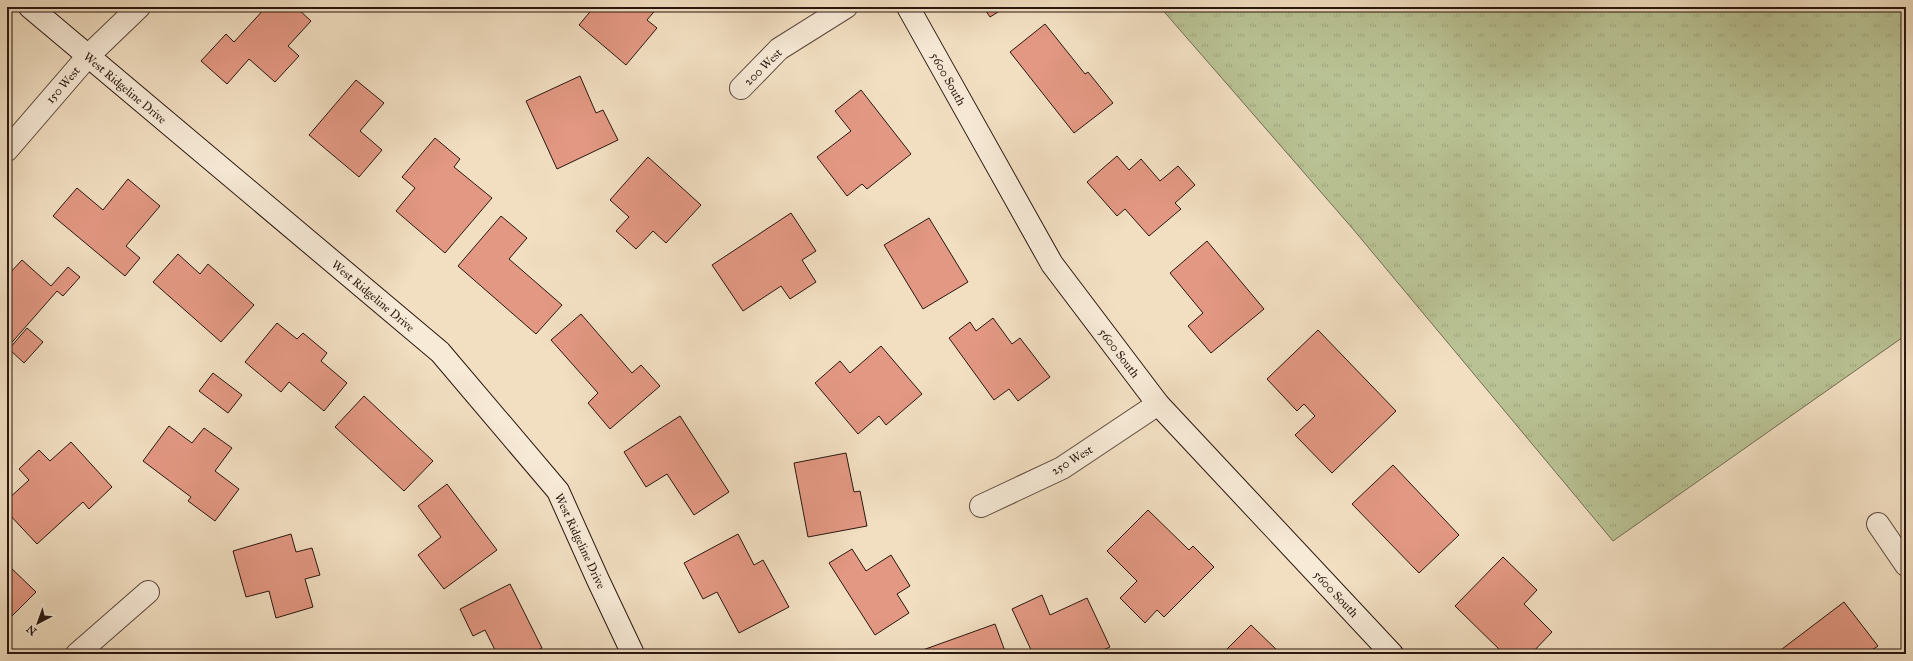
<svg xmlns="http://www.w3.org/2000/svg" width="1913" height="661" font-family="'IM FELL Great Primer',serif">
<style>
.grass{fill:url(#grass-tufts);stroke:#716c52}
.building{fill:#e39883;stroke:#29170f}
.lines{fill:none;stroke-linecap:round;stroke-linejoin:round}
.street-casing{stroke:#5b493c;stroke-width:24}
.secondary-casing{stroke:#29170f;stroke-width:24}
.street{stroke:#f7ead7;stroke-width:22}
.secondary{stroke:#f7ead7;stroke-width:22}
.labels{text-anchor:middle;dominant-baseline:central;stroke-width:3;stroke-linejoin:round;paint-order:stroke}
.street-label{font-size:12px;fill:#29170f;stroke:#f7ead7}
</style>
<defs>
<pattern id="grass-tufts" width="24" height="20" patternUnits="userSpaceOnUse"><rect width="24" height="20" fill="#b9c294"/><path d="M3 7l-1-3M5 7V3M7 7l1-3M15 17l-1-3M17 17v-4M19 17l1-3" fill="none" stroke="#9fa67e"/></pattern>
</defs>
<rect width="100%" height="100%" fill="#f2dfc2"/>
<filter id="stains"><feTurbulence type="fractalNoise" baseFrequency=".005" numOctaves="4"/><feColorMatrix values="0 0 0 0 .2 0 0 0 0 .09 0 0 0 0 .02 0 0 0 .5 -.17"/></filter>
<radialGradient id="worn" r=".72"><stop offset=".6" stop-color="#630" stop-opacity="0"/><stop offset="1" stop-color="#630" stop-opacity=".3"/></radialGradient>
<path class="grass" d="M1160,7H1906V335L1613,541L1353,229Z"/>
<path class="building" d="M266,7H296L311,21L288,46L299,56L275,82L249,59L227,84L201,61L226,34L234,42Z
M594,7H658L647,20L657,28L626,65L579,25Z
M983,7H1006L990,17Z
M1045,24L1085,74L1088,72L1113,103L1074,133L1010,52Z
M580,76L596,113L603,110L618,140L557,169L526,101Z
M356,80L384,103L360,131L382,150L359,177L309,135Z
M861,90L911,154L867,189L862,184L847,196L817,157L851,131L835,111Z
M435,138L460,159L454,167L492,198L445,253L396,211L415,188L402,177Z
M1117,156L1129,170L1141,159L1160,181L1178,166L1195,185L1175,203L1181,209L1149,236L1125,209L1117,216L1087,182Z
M648,157L701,205L666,243L653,231L636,249L616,231L629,217L610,200Z
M128,179L160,206L126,246L140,258L125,276L53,216L77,188L103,210Z
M791,213L816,251L802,260L816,282L790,299L781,286L743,311L712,265Z
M501,216L527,238L509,259L562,305L536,334L458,266Z
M929,218L968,282L923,309L884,245Z
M1207,241L1264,309L1211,353L1188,326L1203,313L1170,273Z
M178,254L200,274L208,264L254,305L221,342L153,282Z
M22,260L51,286L68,267L80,277L63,296L57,291L7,348V276Z
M581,314L632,373L641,365L660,386L610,429L588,403L598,393L551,340Z
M993,318L1012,344L1020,338L1050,377L1018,401L1009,389L994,400L949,338L970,322L976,331Z
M277,323L297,339L303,333L327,353L321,361L347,383L324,411L289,382L281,392L245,362Z
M27,328L43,342L24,363L9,349Z
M1318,330L1396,411L1332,473L1295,435L1315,416L1304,404L1297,411L1267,379Z
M881,346L922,394L886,425L879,416L858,434L815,383L840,361L850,373Z
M213,373L242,395L228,413L199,391Z
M364,396L433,461L404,491L335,427Z
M680,416L729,492L694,515L667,474L646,487L624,452Z
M169,426L192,443L204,428L232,448L215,471L239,489L215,521L188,501L191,497L143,461Z
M71,442L112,487L89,509L83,502L37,544L7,512V500L29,480L19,469L39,450L50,461Z
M846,453L854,492L860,491L867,526L808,537L794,463Z
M1393,465L1459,535L1419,573L1352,504Z
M447,484L497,550L444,589L418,555L441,537L418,506Z
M1148,510L1189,550L1193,546L1214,567L1164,617L1157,610L1145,623L1120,598L1137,581L1107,551Z
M291,534L296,552L312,548L320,575L305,579L313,607L276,618L269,591L246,597L233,551Z
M738,534L754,565L763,560L789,607L739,633L717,592L703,599L684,563Z
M852,549L866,571L891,555L910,586L897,594L909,613L875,635L829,563Z
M1503,557L1537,590L1524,604L1552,632L1531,654H1504L1455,606Z
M7,564L36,592L7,621Z
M510,584L542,648L530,654H497L485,630L473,636L460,609Z
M1042,595L1050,615L1087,598L1110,647L1094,654H1033L1012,609Z
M1844,602L1878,646L1869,652L1870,654H1785L1782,649Z
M995,624L1006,654H921L920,651Z
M1251,625L1281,654H1232L1227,649Z"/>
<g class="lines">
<defs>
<path id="street" d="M741,88L779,49L846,7
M7,150L88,56L139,7
M981,506L1062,468L1158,404
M1878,524L1906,565
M77,654L148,592"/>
<path id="secondary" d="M30,7L440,352L558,491L598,580L633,654
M908,7L1052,264L1158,404L1392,654"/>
</defs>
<use href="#street" class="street-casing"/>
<use href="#secondary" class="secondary-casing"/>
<use href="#street" class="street"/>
<use href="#secondary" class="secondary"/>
</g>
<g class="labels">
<g class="street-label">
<text transform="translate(763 67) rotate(-44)">200 West</text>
<text transform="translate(948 79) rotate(61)">5600 South</text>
<text transform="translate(63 85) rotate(-49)">150 West</text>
<text transform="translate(125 88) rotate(40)">West Ridgeline Drive</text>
<text transform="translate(373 296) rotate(40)">West Ridgeline Drive</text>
<text transform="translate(1119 353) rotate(53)">5600 South</text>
<text transform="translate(1072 460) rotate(-31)">250 West</text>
<text transform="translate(580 541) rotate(65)">West Ridgeline Drive</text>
<text transform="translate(1336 594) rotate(47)">5600 South</text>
</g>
</g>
<rect width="1913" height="661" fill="none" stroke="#f2dfc2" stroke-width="24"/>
<rect x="8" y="8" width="1897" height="645" fill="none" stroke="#29170f" stroke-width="2"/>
<rect x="12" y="12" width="1889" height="637" fill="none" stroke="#29170f"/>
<g transform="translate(38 623) rotate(221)" stroke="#f7ead7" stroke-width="3" paint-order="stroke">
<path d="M0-3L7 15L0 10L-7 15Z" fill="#29170f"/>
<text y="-6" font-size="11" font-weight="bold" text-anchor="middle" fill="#29170f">N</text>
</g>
<rect width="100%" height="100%" filter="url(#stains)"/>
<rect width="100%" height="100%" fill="url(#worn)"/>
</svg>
